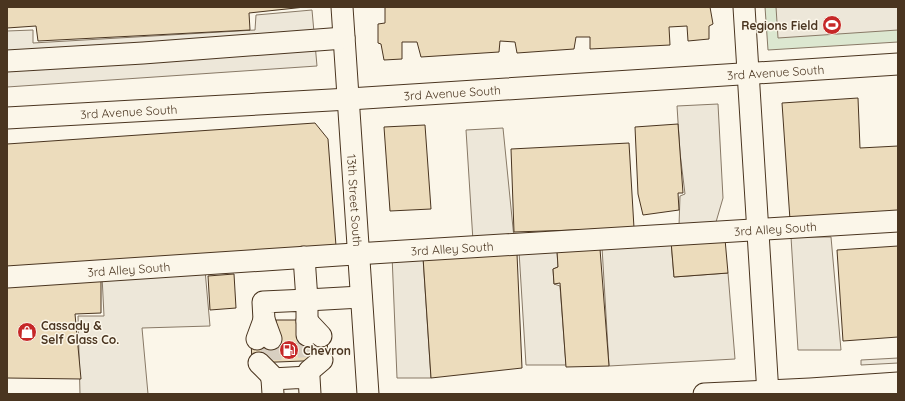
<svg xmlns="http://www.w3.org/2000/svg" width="905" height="401" font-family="Quicksand,sans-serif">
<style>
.green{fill:#dce7d0;stroke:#887966}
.parking{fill:#ede7d9;stroke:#887966}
.building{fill:#ecdcbc;stroke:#4a3520}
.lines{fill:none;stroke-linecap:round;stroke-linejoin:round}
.minor-tunnel{stroke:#d8cfc1;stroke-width:21;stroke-dasharray:21 10;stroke-linecap:butt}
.minor-casing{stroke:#4a3520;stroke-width:23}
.minor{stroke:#fbf6e9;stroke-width:21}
.labels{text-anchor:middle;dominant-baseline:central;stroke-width:3;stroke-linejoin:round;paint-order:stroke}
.poi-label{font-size:12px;font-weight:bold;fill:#4a3520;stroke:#fbf6e9;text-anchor:start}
.street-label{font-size:12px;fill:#4a3520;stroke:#fbf6e9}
</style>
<rect width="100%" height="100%" fill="#fbf6e9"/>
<path class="green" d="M765,7H898V42L768,50Z"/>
<path class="parking" d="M776,7H898V30L778,38Z
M312,10L317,66L7,87V31L33,30V43L255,30L256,15Z
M718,104L723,198L716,222L679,226L680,196L685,194L680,153L677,106Z
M503,128L514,238L473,241L466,130Z
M791,237H831L841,350H798Z
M671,241L674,277L728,273L735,359L609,366L602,247Z
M519,251H557L558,267L553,269L554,284L560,286L566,365H526Z
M392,255L423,257L431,378H397Z
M205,270L210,326L142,328L148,394H80L78,316H104L102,276Z
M898,358V363L861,365V360Z"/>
<path class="building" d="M7,7H305L249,13L250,30L38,41L36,26L7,28Z
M376,7H710L713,24L709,26V39L688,41L687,26L669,27L670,45L590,49V37H576L574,49L517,53L515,42L500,41L499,52L421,57L417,42H402V59L384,60L381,44L378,43V24L385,23V7Z
M858,98L860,148L898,146V213L790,220L782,103Z
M315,123L328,139L336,246L7,268V144Z
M678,124L683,193H678L679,210L643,215L638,194L635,127Z
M425,125L431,209L390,211L384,127Z
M629,143L634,228L514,232L511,149Z
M725,239L728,273L674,277L671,241Z
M898,246V337L843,341L837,250Z
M600,249L609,366L566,367L560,283L554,284L553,269L558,267L557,251Z
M517,254L522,368L431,378L423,257Z
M234,274L236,308L210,310L208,276Z
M101,280V313L75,314L81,379L7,378V284Z
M276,320H301L327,335L328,360L252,363L251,340L276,339Z"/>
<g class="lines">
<path class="minor-tunnel" d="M307,336L309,361
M271,339V362"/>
<defs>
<g id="minor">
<path id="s1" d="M342,7L368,394"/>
<path d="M744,7L768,394"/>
<path d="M7,61L143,53L344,38"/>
<path id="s2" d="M7,118L349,99L898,64"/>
<path d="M304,257L307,300L361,297"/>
<path id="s3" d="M7,277L339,255L898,221"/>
<path d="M264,320L263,302L307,300V321"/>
<path d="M307,335V321L321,336"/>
<path d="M257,339L264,320L271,339"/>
<path d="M259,363L271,375L272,379"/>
<path d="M309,371L322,360"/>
<path d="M273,394L272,379L309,377L310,394"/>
<path d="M704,394L810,389L898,383"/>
</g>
</defs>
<use href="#minor" class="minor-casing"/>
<use href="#minor" class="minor"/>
</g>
<defs>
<symbol id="stadium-disc" viewBox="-11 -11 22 22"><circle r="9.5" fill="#c62828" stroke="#fbf6e9"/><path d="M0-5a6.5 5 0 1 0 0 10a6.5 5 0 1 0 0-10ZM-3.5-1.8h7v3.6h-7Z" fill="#fff"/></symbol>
<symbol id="shop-disc" viewBox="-11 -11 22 22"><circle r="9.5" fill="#c62828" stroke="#fbf6e9"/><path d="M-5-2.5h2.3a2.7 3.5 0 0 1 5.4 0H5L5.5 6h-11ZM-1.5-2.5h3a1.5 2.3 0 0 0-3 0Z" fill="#fff"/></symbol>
<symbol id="fuel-disc" viewBox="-11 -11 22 22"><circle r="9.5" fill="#c62828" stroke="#fbf6e9"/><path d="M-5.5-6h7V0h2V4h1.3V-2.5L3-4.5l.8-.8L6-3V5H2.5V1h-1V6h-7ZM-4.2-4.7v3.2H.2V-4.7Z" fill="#fff"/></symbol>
</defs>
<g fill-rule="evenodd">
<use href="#stadium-disc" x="821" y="14" width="22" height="22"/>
<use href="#shop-disc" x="16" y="321" width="22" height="22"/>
<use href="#fuel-disc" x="278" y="339" width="22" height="22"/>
</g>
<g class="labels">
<g class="poi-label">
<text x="818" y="25" text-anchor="end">Regions Field</text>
<text x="41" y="325">Cassady &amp;<tspan x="41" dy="14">Self Glass Co.</tspan></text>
<text x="303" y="350">Chevron</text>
</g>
<g class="street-label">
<text stroke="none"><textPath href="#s2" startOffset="770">3rd Avenue South</textPath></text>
<text stroke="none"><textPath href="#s2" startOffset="446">3rd Avenue South</textPath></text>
<text stroke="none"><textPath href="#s2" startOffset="122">3rd Avenue South</textPath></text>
<text stroke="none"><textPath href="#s1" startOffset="194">13th Street South</textPath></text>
<text stroke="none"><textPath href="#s3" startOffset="770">3rd Alley South</textPath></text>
<text stroke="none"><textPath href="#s3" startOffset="446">3rd Alley South</textPath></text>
<text stroke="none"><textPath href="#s3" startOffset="122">3rd Alley South</textPath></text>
</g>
</g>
<rect width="905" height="401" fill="none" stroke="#4a3520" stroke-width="16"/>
</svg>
